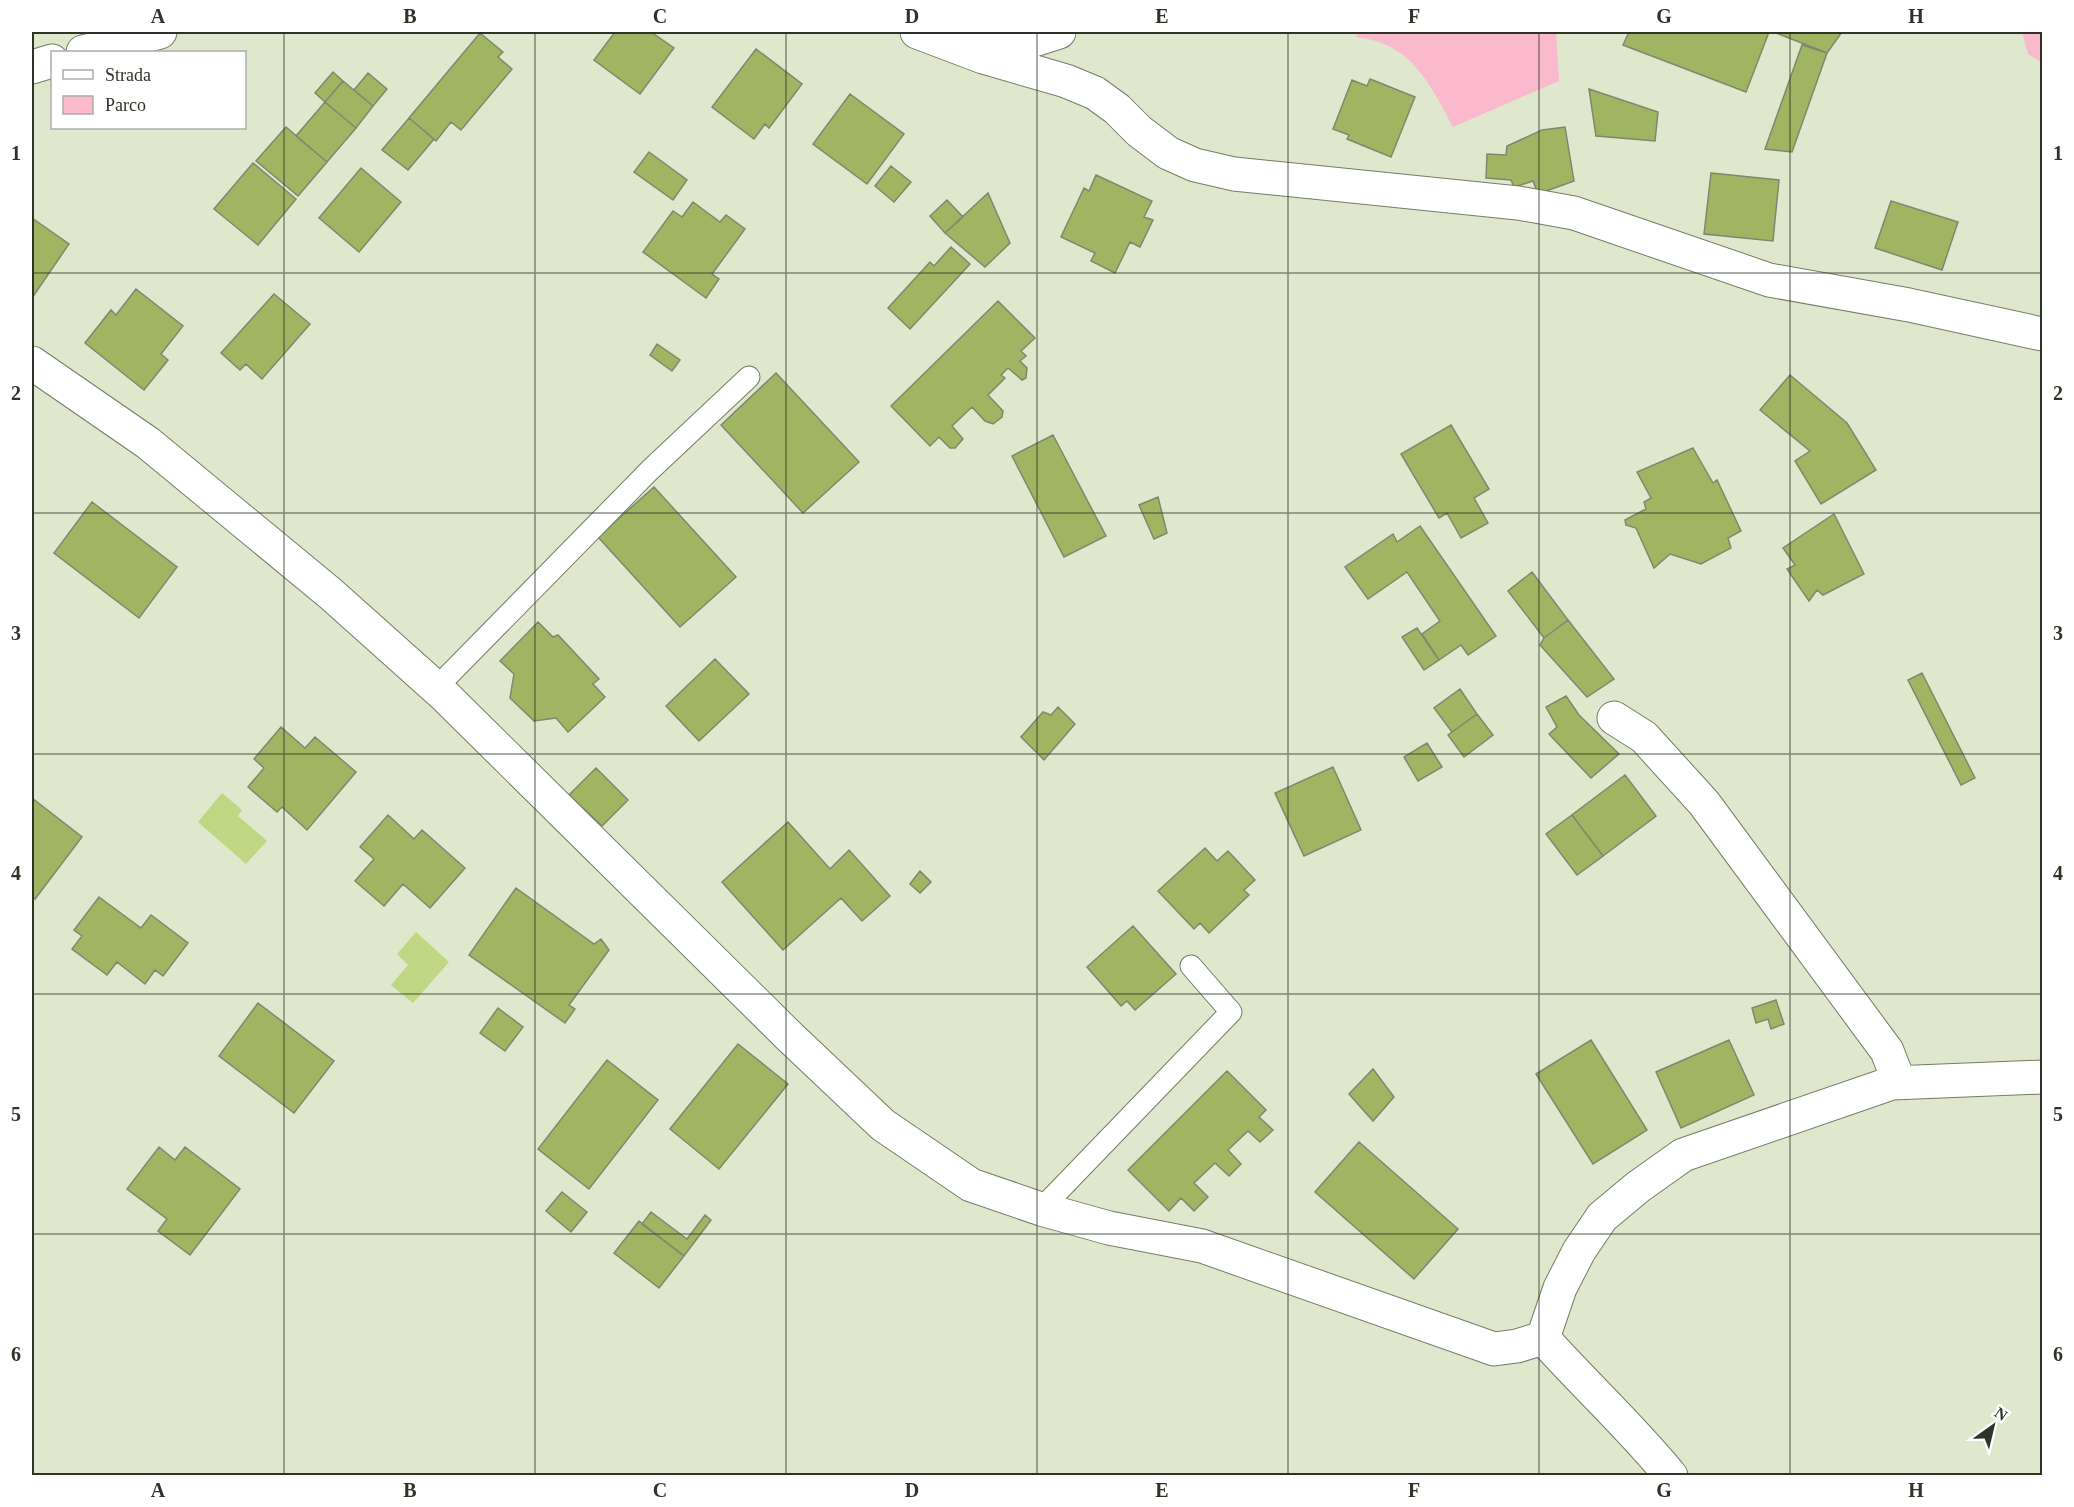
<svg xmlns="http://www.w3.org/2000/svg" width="2074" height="1507" font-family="'Times New Roman',serif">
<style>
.green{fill:#fab9cc}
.water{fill:#bfd682}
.building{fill:#9fb562;stroke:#80876e;stroke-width:1.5}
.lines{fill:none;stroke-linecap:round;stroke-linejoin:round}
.lane-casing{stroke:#757d64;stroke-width:23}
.street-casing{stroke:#757d64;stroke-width:35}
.lane{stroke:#fff;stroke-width:21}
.street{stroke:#fff;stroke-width:33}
.grid{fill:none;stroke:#2f3328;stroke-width:1.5;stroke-opacity:0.55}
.neatline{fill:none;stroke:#2f3328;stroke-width:2}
.grid-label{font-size:20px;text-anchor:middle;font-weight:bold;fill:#2f3328}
</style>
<rect width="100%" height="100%" fill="#dfe8cc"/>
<path class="green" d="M1358,32H1556L1559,81L1453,127C1429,82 1411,43 1356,37Z
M2022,32H2042V63L2028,54Z"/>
<path class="water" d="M222,793L242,810L238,816L267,841L246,864L198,822Z
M416,932L449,962L413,1003L391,985L408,965L397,954Z"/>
<path class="building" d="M615,32H651L674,48L640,94L594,60Z
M1629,32H1769L1746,92L1623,45Z
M1778,32H1842L1827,53L1776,33Z
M480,33L503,52L498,57L512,69L461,130L451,122L436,141L409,118Z
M1802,45L1827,53L1792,152L1765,149Z
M756,49L802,84L769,128L765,124L754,139L712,107Z
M333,72L343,81L325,102L315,93Z
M368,73L387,89L373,106L354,90Z
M1370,79L1415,97L1391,157L1347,139L1349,135L1333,129L1352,80L1367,86Z
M343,81L373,106L356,128L325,102Z
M1589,89L1658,112L1655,141L1596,136Z
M850,94L904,134L867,184L813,144Z
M325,102L356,128L327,162L296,136Z
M409,118L434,139L408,170L382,150Z
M286,127L327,162L298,196L256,161Z
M1565,127L1574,181L1538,194L1533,181L1514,187L1511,180L1486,178L1487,154L1506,155L1507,146L1542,130Z
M649,152L687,180L673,200L634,172Z
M253,163L296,199L258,245L214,209Z
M891,166L911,182L894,202L875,186Z
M361,168L401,202L359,252L319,218Z
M1711,173L1779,180L1773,241L1704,234Z
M1096,175L1152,201L1144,217L1153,220L1140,247L1130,242L1115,273L1091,261L1095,253L1061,237L1084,188L1089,191Z
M988,193L1010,243L985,267L945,233Z
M947,200L963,217L945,233L930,216Z
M1891,201L1958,222L1942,270L1875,248Z
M693,202L720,222L726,215L745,229L712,274L719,279L706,298L643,252L673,211L682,217Z
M32,218L69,244L32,298Z
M951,247L970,264L910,329L888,308L930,262L934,266Z
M136,289L183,326L161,354L168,360L144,390L85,343L111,310L116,315Z
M274,294L310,324L262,379L246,364L240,370L221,353Z
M998,301L1035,338L1021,351L1026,356L1020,361L1027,368L1026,378L1022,380L1008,368L1001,375L1005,378L988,395L1003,411L1002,417L993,424L985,421L972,407L952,426L963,439L955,448H950L939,437L930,446L891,406Z
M657,344L680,360L672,371L650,355Z
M776,373L859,462L803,513L721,425Z
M1790,375L1847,423L1876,470L1821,504L1795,461L1810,451L1760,410Z
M1451,425L1489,489L1474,498L1488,523L1461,538L1447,513L1439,518L1401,454Z
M1053,435L1106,536L1064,557L1012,456Z
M1693,448L1713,483L1717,480L1741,531L1728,538L1731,548L1701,564L1670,554L1654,568L1636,528L1626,525L1625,520L1646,509L1644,502L1651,498L1637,472Z
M654,487L736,577L680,627L598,537Z
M1158,497L1167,533L1154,539L1139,505Z
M92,502L177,567L139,618L54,553Z
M1834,514L1864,574L1823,595L1817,590L1809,601L1787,569L1795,565L1783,548Z
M1420,526L1496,636L1468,655L1461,645L1439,660L1422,634L1440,621L1407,572L1368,599L1345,567L1393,534L1397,542Z
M1532,572L1568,620L1544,638L1508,591Z
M1568,620L1614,679L1587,697L1540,645L1544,638Z
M538,622L553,637L558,635L599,679L593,684L605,697L568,732L556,718L534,721L510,698L514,674L500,661Z
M1417,628L1439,660L1424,670L1402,637Z
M715,659L749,694L699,741L666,706Z
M1922,673L1975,778L1961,785L1908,680Z
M1460,689L1477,714L1452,732L1434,708Z
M1566,696L1579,715L1619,754L1591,778L1549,734L1557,727L1546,707Z
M1058,707L1075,724L1044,760L1021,737L1043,712L1051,715Z
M1477,714L1493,735L1464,757L1448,735Z
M281,727L305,748L315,737L356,772L307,830L282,807L277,812L248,787L264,768L254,759Z
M1427,743L1442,767L1418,781L1404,757Z
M1333,767L1361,830L1304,856L1275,793Z
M596,768L628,800L602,826L569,795Z
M1625,775L1656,816L1603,856L1572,815Z
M32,798L82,837L35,899L32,896Z
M388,815L414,839L422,830L465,868L430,908L403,884L384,906L355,881L374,859L360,847Z
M1572,815L1603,856L1577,875L1546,834Z
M788,822L830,869L849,850L890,896L862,921L841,898L783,950L722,882Z
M1205,848L1217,861L1228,851L1255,880L1244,890L1249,895L1209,933L1200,923L1194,929L1158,891Z
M920,871L931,882L920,893L910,884Z
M516,888L594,944L601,939L609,950L569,1005L575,1009L565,1023L469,955Z
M99,897L141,928L151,915L188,943L163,976L155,970L145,984L117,962L107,975L72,949L82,936L74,930Z
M1133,926L1176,974L1135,1010L1127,1001L1121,1006L1087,967Z
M1776,1000L1784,1024L1771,1029L1768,1019L1756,1023L1752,1008Z
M258,1003L334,1061L294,1113L219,1056Z
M498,1008L523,1027L505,1051L480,1033Z
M1591,1040L1647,1130L1593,1164L1536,1074Z
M1729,1040L1754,1095L1681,1128L1656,1072Z
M738,1044L788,1084L719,1169L670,1129Z
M607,1060L658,1100L589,1189L538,1149Z
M1373,1069L1394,1097L1373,1121L1349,1094Z
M1227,1071L1266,1110L1259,1117L1273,1130L1260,1142L1248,1131L1228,1150L1241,1164L1229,1176L1215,1163L1194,1183L1208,1197L1194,1211L1181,1198L1169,1211L1128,1170Z
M1359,1142L1458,1229L1414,1279L1315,1192Z
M159,1147L175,1160L185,1147L240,1189L190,1255L158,1231L167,1219L127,1189Z
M562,1192L587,1212L571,1232L546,1211Z
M651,1212L687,1239L705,1215L711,1220L684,1256L642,1224Z
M639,1221L684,1256L659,1288L614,1253Z"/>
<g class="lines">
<defs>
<path id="lane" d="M436,688L650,470L749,377
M1041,1209L1231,1012L1191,966"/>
<path id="street" d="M917,32L983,57L1066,81L1095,93L1117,109L1139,131L1168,153L1195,165L1234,174L1518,203L1574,213L1769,280L1909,305L2042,334
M976,49L1015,46L1059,32
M83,52L160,32
M32,67L52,61
M32,363L148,443L331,594L445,696L790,1037L883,1125L971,1185L1041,1209L1109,1228L1202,1246L1494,1349L1517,1346L1543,1338
M1614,718L1644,737L1704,803L1887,1051L1899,1082
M1671,1476C1631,1427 1585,1385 1543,1338L1560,1288L1579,1251L1602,1217L1638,1187L1683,1155L1892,1083L2042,1077"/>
</defs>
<use href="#lane" class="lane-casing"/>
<use href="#street" class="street-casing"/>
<use href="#lane" class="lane"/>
<use href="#street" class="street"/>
</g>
<path class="grid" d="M284,32V1476M535,32V1476M786,32V1476M1037,32V1476M1288,32V1476M1539,32V1476M1790,32V1476M32,273H2042M32,513H2042M32,754H2042M32,994H2042M32,1234H2042"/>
<rect width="2074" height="1507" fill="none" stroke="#ffffff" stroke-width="66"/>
<rect x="51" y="51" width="195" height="78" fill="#ffffff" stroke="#acada9" stroke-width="1.5"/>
<rect x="63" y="70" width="30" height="9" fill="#ffffff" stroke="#acada9" stroke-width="1.5"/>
<text x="105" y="81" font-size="18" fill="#2f3328">Strada</text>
<rect x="63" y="96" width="30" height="18" fill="#fab9cc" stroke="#acada9" stroke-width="1.5"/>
<text x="105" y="111" font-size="18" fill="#2f3328">Parco</text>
<g transform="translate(1993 1426) rotate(34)" stroke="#ffffff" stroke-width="4.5" paint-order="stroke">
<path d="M0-4.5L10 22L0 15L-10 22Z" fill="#2f3328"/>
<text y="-9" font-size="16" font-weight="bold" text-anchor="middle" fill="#2f3328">N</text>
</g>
<rect x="33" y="33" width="2008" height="1441" class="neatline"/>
<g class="grid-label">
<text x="158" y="23">A</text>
<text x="410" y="23">B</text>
<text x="660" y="23">C</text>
<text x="912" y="23">D</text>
<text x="1162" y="23">E</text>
<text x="1414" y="23">F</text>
<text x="1664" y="23">G</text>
<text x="1916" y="23">H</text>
<text x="16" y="160">1</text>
<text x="2058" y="160">1</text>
<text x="16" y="400">2</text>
<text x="2058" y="400">2</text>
<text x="16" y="640">3</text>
<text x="2058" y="640">3</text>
<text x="16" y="880">4</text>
<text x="2058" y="880">4</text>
<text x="16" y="1121">5</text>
<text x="2058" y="1121">5</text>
<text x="16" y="1361">6</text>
<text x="2058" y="1361">6</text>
<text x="158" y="1497">A</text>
<text x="410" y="1497">B</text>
<text x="660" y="1497">C</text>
<text x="912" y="1497">D</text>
<text x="1162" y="1497">E</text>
<text x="1414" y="1497">F</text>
<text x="1664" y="1497">G</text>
<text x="1916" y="1497">H</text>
</g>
</svg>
